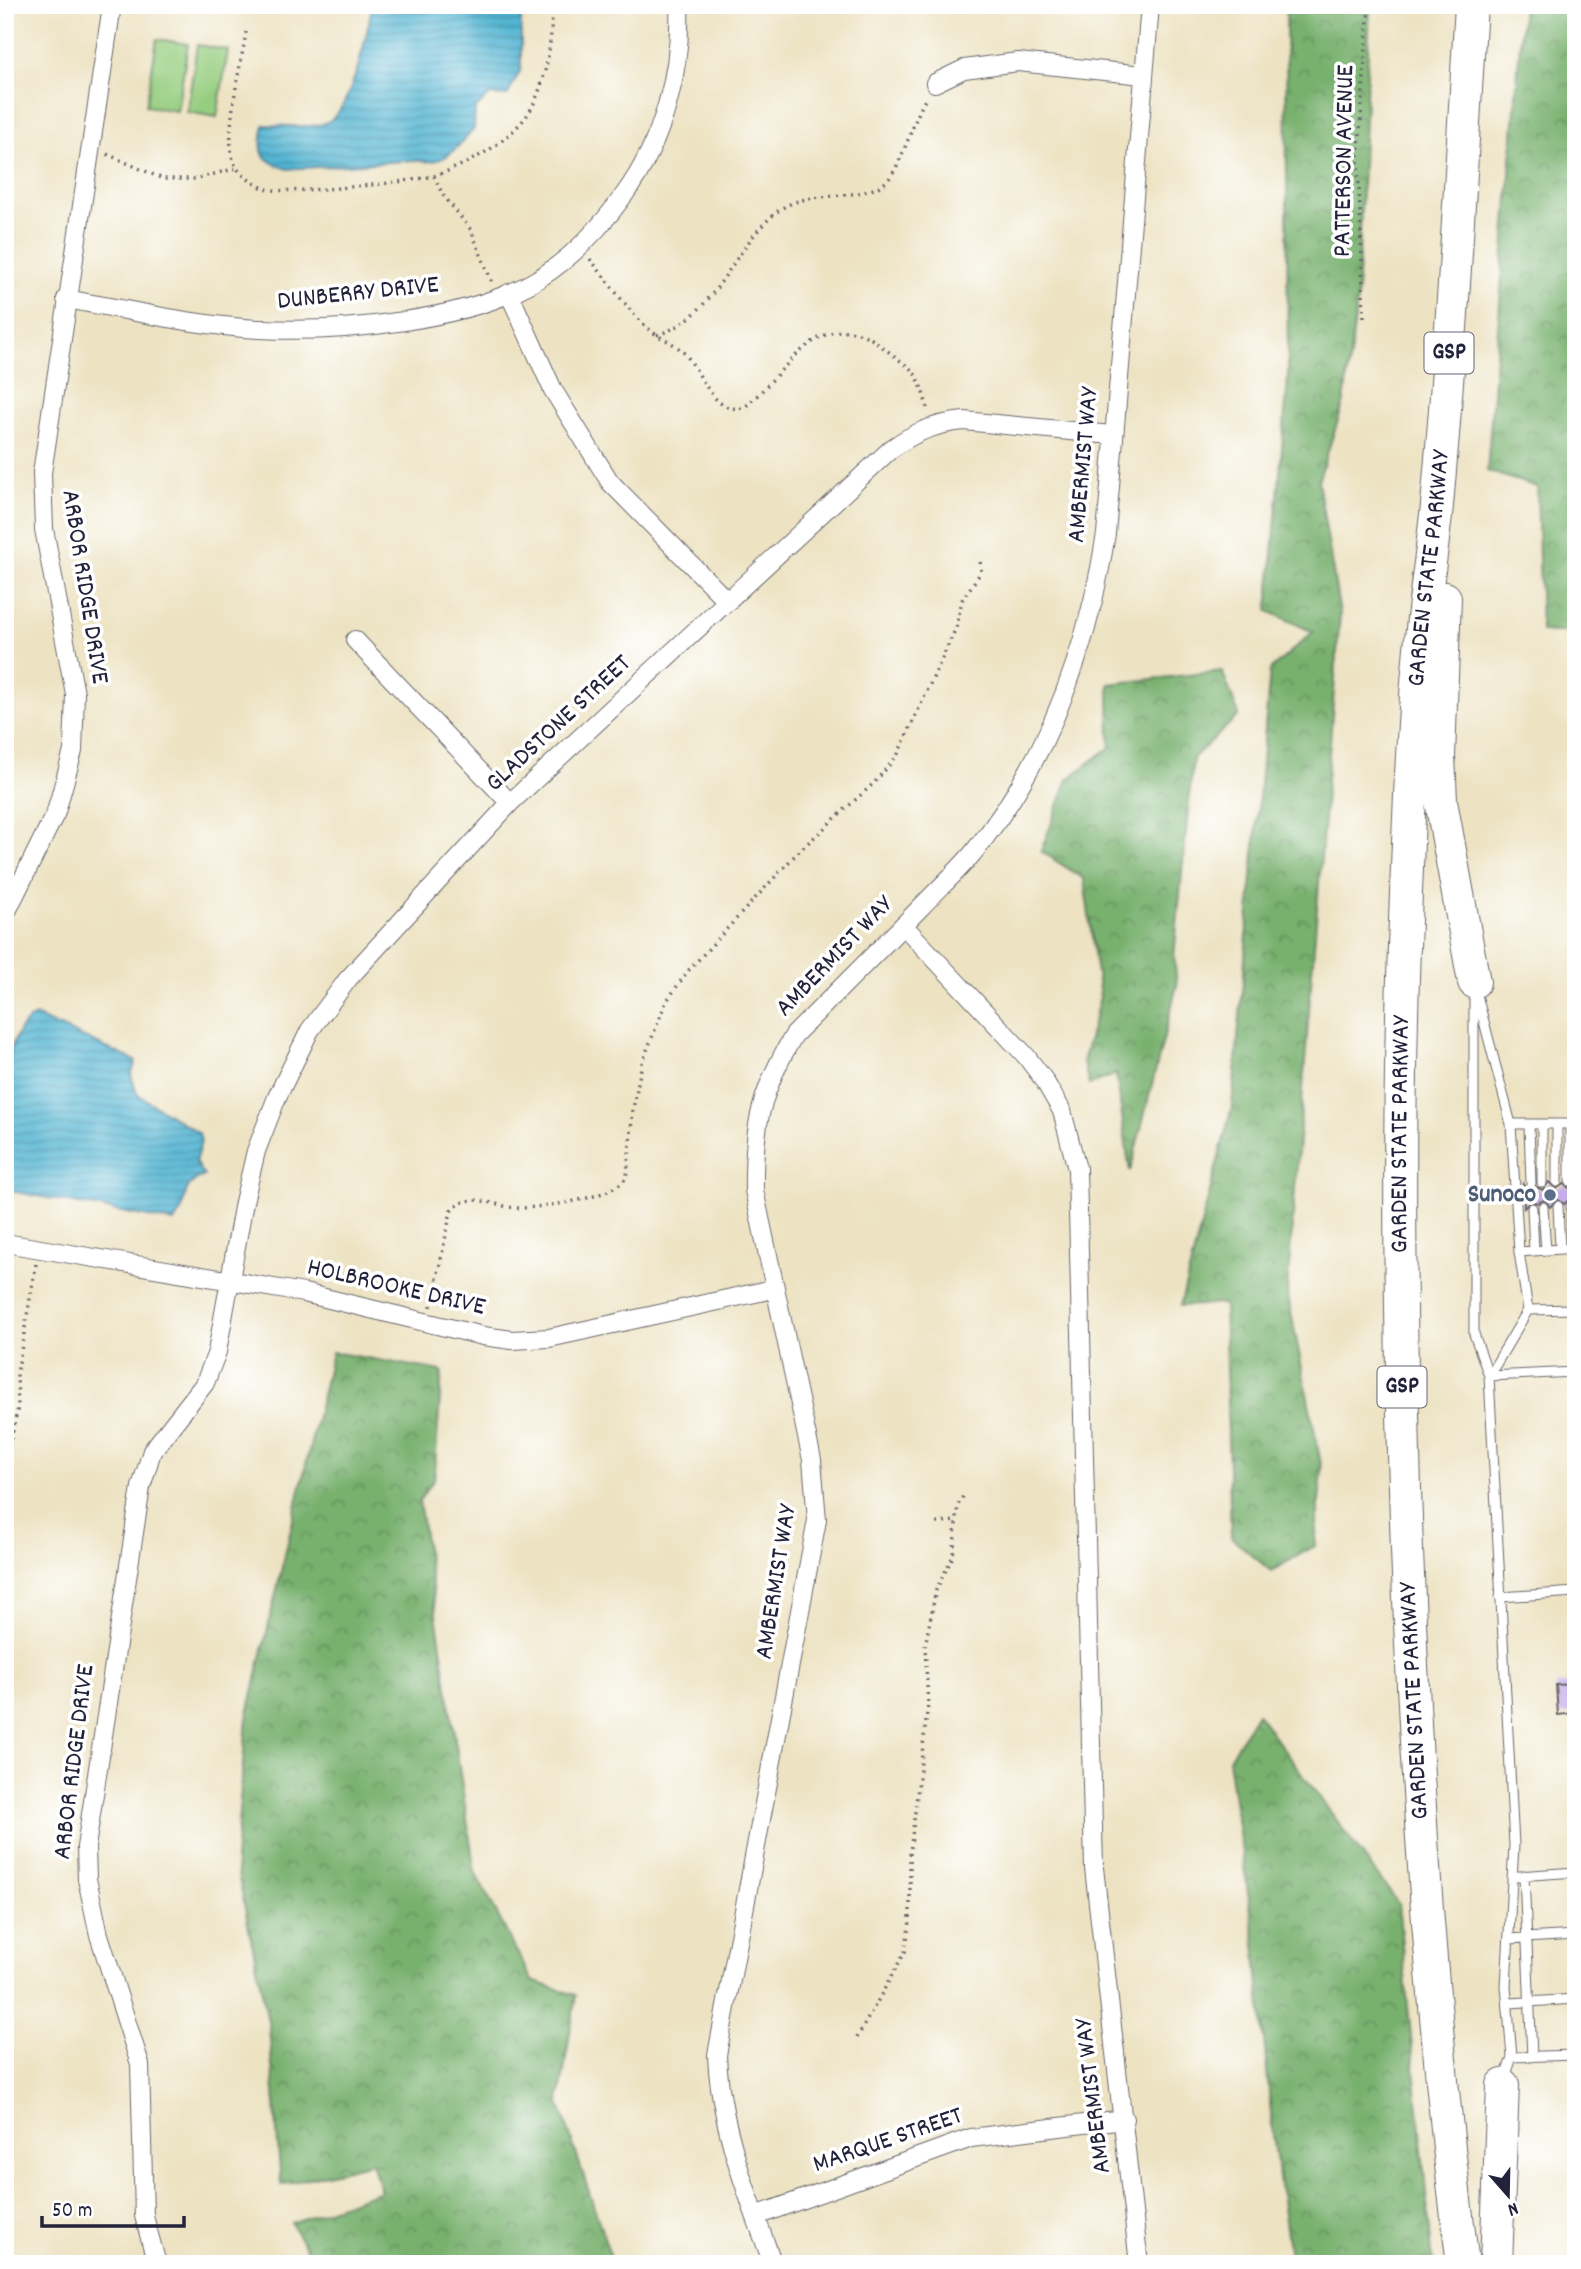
<svg xmlns="http://www.w3.org/2000/svg" width="1581" height="2269" font-family="Dekko,sans-serif">
<style>
.forest{fill:url(#forest-crowns);stroke:#4d6a54;stroke-width:2}
.pitch{fill:#96ce80;stroke:#5c785e;stroke-width:2}
.water{fill:url(#water-rules);stroke:#3a6c86;stroke-width:2}
.building{fill:#c5aee9}
.lines{fill:none;stroke-linecap:round;stroke-linejoin:round}
.service-casing{stroke:#69666b;stroke-width:11}
.minor-casing{stroke:#69666b;stroke-width:20}
.motorway-casing{stroke:#69666b;stroke-width:34}
.path{stroke:#69666b;stroke-width:3.5;stroke-dasharray:2 5;stroke-linecap:butt}
.service{stroke:#fff;stroke-width:9}
.minor{stroke:#fff;stroke-width:18}
.motorway{stroke:#fff;stroke-width:32}
.service-dot{fill:#5c6f8a;stroke:#fff;stroke-width:2.5}
.labels{text-anchor:middle;dominant-baseline:central;stroke-width:7;stroke-linejoin:round;paint-order:stroke}
.shield{fill:#fff;stroke:#646476;stroke-width:2}
.shield-label{font-size:24px;font-weight:bold;fill:#22223b}
.street-label{font-size:26px;fill:#22223b;stroke:#fff}
.service-label{font-size:26px;font-weight:bold;fill:#4e5e75;stroke:#fff;text-anchor:end}
</style>
<defs>
<pattern id="forest-crowns" width="20" height="18" patternUnits="userSpaceOnUse" patternTransform="scale(1.75)"><rect width="20" height="18" fill="#78b16e"/><path d="M2 6a3 3 0 1 1 6 0M12 15a3 3 0 1 1 6 0" fill="none" stroke="#62905c"/></pattern>
<pattern id="water-rules" width="6" height="5" patternUnits="userSpaceOnUse" patternTransform="scale(1.75)"><rect width="6" height="5" fill="#53b5d2"/><path d="M0 2.5h6" fill="none" stroke="#4493ac"/></pattern>
</defs>
<rect width="100%" height="100%" fill="#fff"/>
<filter id="ink" filterUnits="userSpaceOnUse"><feTurbulence type="fractalNoise" baseFrequency=".0143" numOctaves="2"/><feDisplacementMap in="SourceGraphic" scale="14" xChannelSelector="R" yChannelSelector="G"/><feConvolveMatrix kernelMatrix="1 2 1 2 8 2 1 2 1" color-interpolation-filters="sRGB"/></filter>
<filter id="wash" filterUnits="userSpaceOnUse"><feTurbulence type="fractalNoise" baseFrequency=".00686" numOctaves="4" result="noise"/><feDisplacementMap in="SourceGraphic" scale="28" xChannelSelector="R" yChannelSelector="G"/><feGaussianBlur stdDeviation="1.57" result="paint"/><feColorMatrix in="noise" values="0 0 0 0 0 0 0 0 0 0 0 0 0 0 0 0 0 1.4 0 .05"/><feComposite in="paint" operator="in"/></filter>
<g filter="url(#wash)">
<rect width="100%" height="100%" fill="#ede3c3"/>
<path class="forest" d="M1286,5H1370L1357,302L1344,402L1318,481L1340,614L1287,1292L1322,1469L1315,1546L1271,1571L1231,1537L1224,1304L1180,1306L1232,1107L1270,670L1313,632L1268,611L1288,379Z
M1523,5H1576V633L1541,631L1537,487L1487,471Z
M1222,671L1239,715L1193,758L1174,957L1177,985L1130,1172L1116,1074L1089,1085L1083,1062L1100,997L1084,879L1041,851L1068,779L1110,747L1109,684Z
M332,1352L442,1371L434,1479L419,1501L475,1872L532,1981L576,1995L559,2102L613,2264H315L291,2223L381,2191L372,2163L281,2185L269,2026L235,1859L247,1718Z
M1257,1713L1398,1903L1433,2264H1291L1273,2135L1254,1932L1228,1760Z"/>
<path class="pitch" d="M157,39L188,44L177,111L146,106Z
M197,45L228,50L217,117L187,112Z"/>
<path class="water" d="M378,5H521V69L507,96L490,95L475,109L474,129C457,147 445,167 418,160L288,169C260,161 258,152 264,125C282,125 313,130 329,121C351,109 367,35 371,11Z
M35,1016L136,1061L131,1075L137,1094L199,1133L201,1142L195,1162L204,1176C176,1186 191,1204 174,1222L5,1190V1068C10,1051 18,1023 35,1016Z"/>
<g id="blocks">
<path class="building" d="M1549,1182L1556,1189L1564,1184L1569,1188L1576,1185V1201L1570,1199L1564,1204L1557,1199L1550,1207L1545,1200L1537,1203L1531,1201L1524,1208L1523,1184L1528,1189L1536,1187L1543,1190Z
M1576,1684V1713L1558,1715L1556,1685Z"/>
</g>
</g>
<g filter="url(#ink)">
<use href="#blocks" fill-opacity="0" stroke="#69666b" stroke-width="2"/>
<g class="lines">
<defs>
<path id="service" d="M1474,987V1334L1489,1376L1514,1845L1506,1986L1512,2057L1504,2081
M1477,995L1511,1124L1519,1252L1528,1310L1489,1376
M1511,1124H1576
M1542,1125V1183
M1570,1125V1181
M1529,1126L1531,1183
M1557,1182V1125
M1558,1206L1560,1249
M1571,1206L1572,1248
M1543,1207L1546,1250
M1532,1208L1534,1251
M1519,1252L1576,1248
M1528,1310L1576,1309
M1489,1376L1576,1372
M1500,1597L1576,1592
M1524,1875L1532,2057
M1518,1876L1576,1872
M1509,1939L1576,1935
M1510,2003L1576,1999
M1512,2057L1576,2055"/>
<path id="minor" d="M935,83L964,69L1018,62L1143,75
M509,293L553,390L610,482L728,602
M66,299C130,310 195,326 260,329C339,333 469,321 538,279C572,258 601,227 624,195C663,142 682,70 679,5
M355,640L510,803
M5,915L56,812L73,751L75,694L44,529L42,473L112,5
M903,925L1026,1056L1044,1080L1062,1111L1077,1169L1094,1868L1139,2264
M5,1243L304,1293L483,1336L512,1340L549,1338L773,1289
M756,2216L971,2138L1124,2119
M157,2264L144,2216L140,2064L99,1935L87,1879L86,1847L141,1487L152,1451L205,1383L217,1352L244,1202L256,1151L277,1097L310,1030L348,979L510,803L891,449C915,432 934,424 964,421L1112,435
M773,2264C748,2196 720,2127 717,2055L817,1520L812,1460L754,1190C753,1125 761,1091 794,1035C837,992 879,950 921,907C938,889 957,872 973,853C1048,761 1088,650 1106,534L1150,5"/>
<g id="motorway">
<path d="M1445,598L1439,756L1441,801L1474,982"/>
<path id="s1" d="M1463,2264C1432,2027 1416,1788 1407,1550C1400,1349 1397,1147 1404,947C1408,842 1411,732 1422,629C1426,587 1433,546 1437,505C1452,338 1461,172 1471,5"/>
<path d="M1496,2264L1503,2085"/>
</g>
</defs>
<use href="#service" class="service-casing"/>
<use href="#minor" class="minor-casing"/>
<use href="#motorway" class="motorway-casing"/>
<path class="path" d="M246,32C242,62 220,145 237,168C243,177 257,186 267,189C285,195 417,182 437,175C470,163 502,146 525,118C545,93 554,36 551,5
M107,154L163,179H195L237,168
M434,176L443,195L471,230L492,282
M590,259C609,282 627,310 650,330C659,338 673,342 682,351C701,368 713,420 746,406C788,370 825,298 884,348C917,375 916,366 928,410
M1364,317L1358,160L1369,5
M657,335C720,316 733,240 784,207C812,190 864,202 887,181C901,167 913,120 926,98
M431,1307L451,1211C471,1188 496,1209 522,1208C547,1207 616,1198 627,1176L633,1109L642,1063L666,1002L687,972L800,850L874,783L897,756L956,628L962,600L981,572L980,559
M5,1466L18,1407L17,1374L36,1264
M5,1472V1487
M937,1523L956,1521
M857,2038L905,1952L910,1921V1853L928,1704L925,1646L936,1590L953,1556L958,1505L965,1493"/>
<use href="#service" class="service"/>
<use href="#minor" class="minor"/>
<use href="#motorway" class="motorway"/>
</g>
</g>
<circle class="service-dot" cx="1550" cy="1195" r="7"/>
<g class="labels">
<g class="shield">
<rect x="1424.5" y="332.5" width="49" height="41" rx="5"/>
<rect x="1377.5" y="1366.5" width="49" height="41" rx="5"/>
</g>
<g class="shield-label">
<text x="1449" y="353">GSP</text>
<text x="1402" y="1387">GSP</text>
</g>
<g class="street-label">
<text transform="translate(1345 161) rotate(-89)">PATTERSON AVENUE</text>
<text transform="translate(358 294) rotate(-6)">DUNBERRY DRIVE</text>
<text transform="translate(1084 465) rotate(-85)">AMBERMIST WAY</text>
<text stroke="none"><textPath href="#s1" startOffset="1699">GARDEN STATE PARKWAY</textPath></text>
<text transform="translate(84 587) rotate(81)">ARBOR RIDGE DRIVE</text>
<text transform="translate(559 724) rotate(-43)">GLADSTONE STREET</text>
<text transform="translate(835 957) rotate(-46)">AMBERMIST WAY</text>
<text stroke="none"><textPath href="#s1" startOffset="1132">GARDEN STATE PARKWAY</textPath></text>
<text transform="translate(396 1288) rotate(13)">HOLBROOKE DRIVE</text>
<text transform="translate(777 1582) rotate(-81)">AMBERMIST WAY</text>
<text transform="translate(1415 1701) rotate(-93)">GARDEN STATE PARKWAY</text>
<text transform="translate(75 1762) rotate(-83)">ARBOR RIDGE DRIVE</text>
<text transform="translate(1094 2096) rotate(-97)">AMBERMIST WAY</text>
<text transform="translate(888 2141) rotate(-19)">MARQUE STREET</text>
</g>
<g class="service-label">
<text x="1536" y="1195">Sunoco</text>
</g>
</g>
<rect width="1581" height="2269" fill="none" stroke="#fff" stroke-width="28"/>
<g transform="translate(1508 2195) rotate(160)" stroke="#ffffff" stroke-width="5" paint-order="stroke">
<path d="M0-5L12 26L0 18L-12 26Z" fill="#22223b"/>
<text y="-10" font-size="19" font-weight="bold" text-anchor="middle" fill="#22223b">N</text>
</g>
<path d="M42 2216v10h142v-10" fill="none" stroke="#22223b" stroke-width="3.5"/>
<text x="52" y="2216" font-size="21" fill="#22223b" stroke="#ffffff" stroke-width="5" paint-order="stroke">50 m</text>
</svg>
